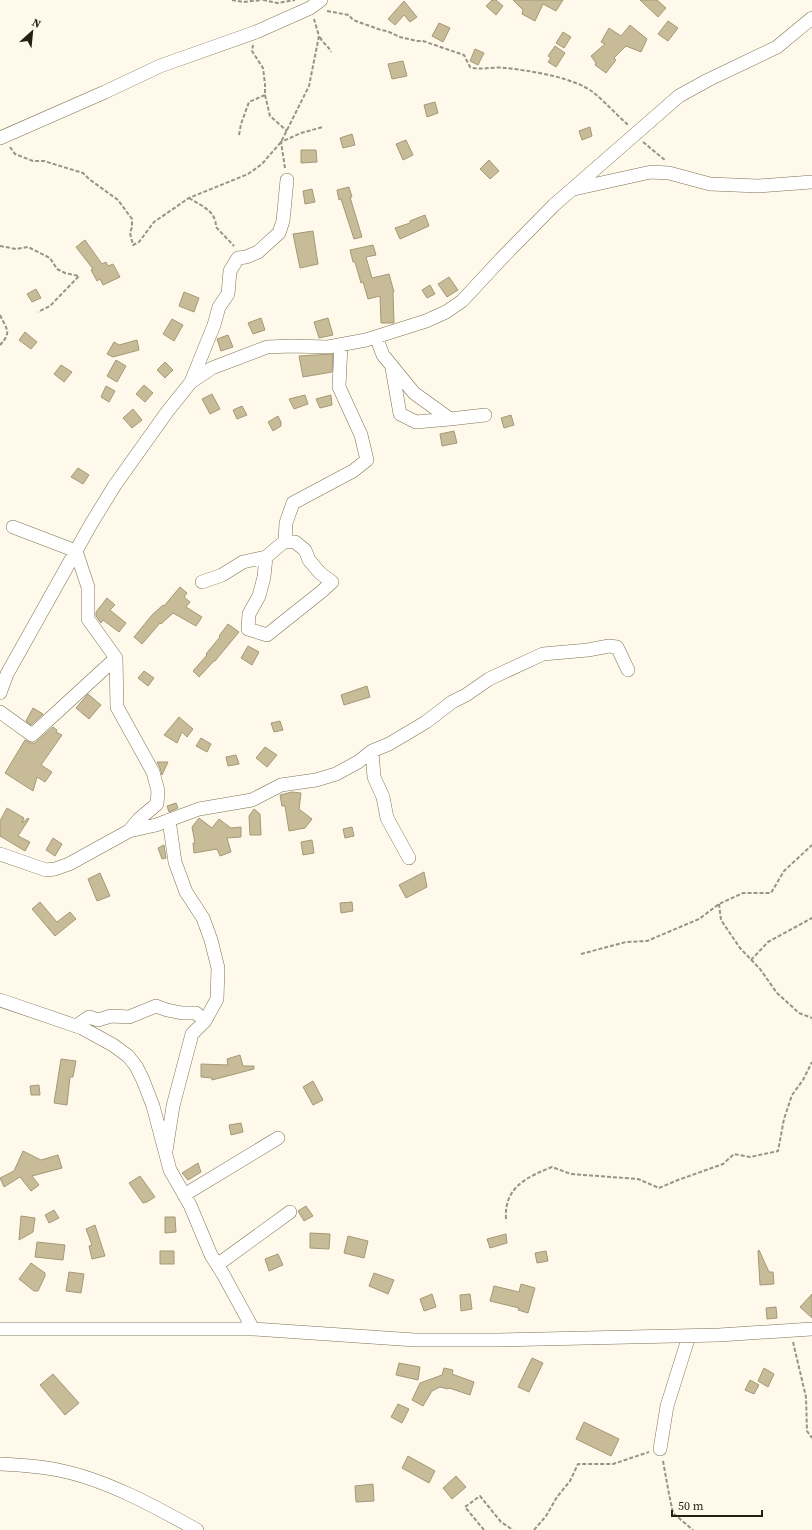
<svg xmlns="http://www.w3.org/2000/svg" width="812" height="1530" font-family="'Source Serif 4',serif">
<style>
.building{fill:#c7bb98;stroke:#a59977}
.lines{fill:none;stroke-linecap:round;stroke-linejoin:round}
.minor-casing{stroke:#7e7252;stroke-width:14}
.path{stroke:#989485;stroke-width:2;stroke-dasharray:4 2;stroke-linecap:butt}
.minor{stroke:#fff;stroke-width:13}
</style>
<rect width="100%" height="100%" fill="#fef9ea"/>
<path class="building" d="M492,0H496L503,6L496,15L486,6Z
M513,0H563L556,11L543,4L535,21L522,14L523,10Z
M640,0H657L666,8L658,17Z
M404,1L417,17L410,22L404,15L395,25L388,19Z
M668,21L678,28L668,41L658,34Z
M439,23L450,28L443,42L432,36Z
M630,25L647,39L641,52L626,46L614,58L616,60L606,73L595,65L596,63L591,56L605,44L601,42L609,28L621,36Z
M563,32L571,37L564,48L556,43Z
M555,46L565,53L556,67L548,62L551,58L548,56Z
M475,49L484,53L478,65L470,61Z
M403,61L407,76L392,79L388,64Z
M435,102L438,113L427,117L424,105Z
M590,127L592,136L582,140L579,131Z
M352,134L355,145L343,148L340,138Z
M406,140L413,155L403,160L396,144Z
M301,150H316L317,162L301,163Z
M489,160L499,171L490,179L480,169Z
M349,187L352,197H350L362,237L354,239L341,199L339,200L337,190Z
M312,189L315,202L305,204L303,191Z
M425,215L429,226L400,239L395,228L410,223V221Z
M313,231L318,264L300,268L293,234Z
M85,240L102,264L106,262L108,266L113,264L120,277L103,285L100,279L97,281L91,270L93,269L76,247Z
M373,245L376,255L366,257L372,278L389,274L394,292L393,293L394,323H381L380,296L368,299L363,282L361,283L355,262H353L350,250Z
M449,277L458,290L447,297L438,284Z
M430,285L435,294L427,298L422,290Z
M36,289L41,298L32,302L27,294Z
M184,292L199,298L194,312L179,306Z
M261,318L265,330L253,334L248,323Z
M328,318L333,335L319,338L314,322Z
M172,319L183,325L174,341L163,334Z
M25,332L37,342L31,349L19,340Z
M228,335L233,347L221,351L217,339Z
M137,340L139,350L113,357L107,354L114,342L119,345Z
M333,354L332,372L303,377L299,356Z
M116,360L126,366L117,382L107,376Z
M165,362L173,370L165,378L157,370Z
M61,365L72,372L64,382L54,374Z
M144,385L153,393L145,402L136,394Z
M106,386L115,391L109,402L101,397Z
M212,394L220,409L210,414L202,399Z
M305,395L308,404L294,409L289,399Z
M331,395L332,405L320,408L316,399Z
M242,406L247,415L237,419L233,410Z
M133,409L142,420L132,428L123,418Z
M511,415L514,425L504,428L501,418Z
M278,416L281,422V426L273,431L268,422Z
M454,431L457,443L442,446L440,434Z
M78,468L89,475L83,484L71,477Z
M180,587L187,593L184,597L190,602L186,607L202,617L196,626L173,613L161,624L160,623L142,644L134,637L152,615L163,605L164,606Z
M107,598L115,605L110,610L126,623L119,632L103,620L101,623L96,616V612Z
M228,624L239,632L215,661H214L199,677L193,671L207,655L206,654L220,637L219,636Z
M248,646L259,652L252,665L241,658Z
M144,671L154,678L148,686L138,678Z
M367,686L370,697L344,705L341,695Z
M88,694L101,705L89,719L76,708Z
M33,708L43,714L31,725L26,721Z
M179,717L193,729L187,737L182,732L177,743L164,735Z
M280,721L283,730L274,732L271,723Z
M53,727L57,730L56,732L62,735L41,765L52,772L45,782L37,777L33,791L5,773L25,740L30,743H35Z
M201,738L211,744L207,752L196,746Z
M265,747L277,755L267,767L256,758Z
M236,755L239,764L228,766L226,757Z
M157,762H168L162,775L160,768Z
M292,792L301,793L299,809L312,819L305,828L289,831L285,806H282L280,795Z
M176,803L178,808L169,812L167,806Z
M7,808L24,818L22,823L28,818L29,819L18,836L30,842L25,851L0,836V821Z
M254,809L260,814L261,835H250L249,816Z
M199,818L212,828L219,819L231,828L241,827V837L227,838L231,852L220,856L217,849L194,853L193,843H195L192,827Z
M352,827L354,836L345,838L343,829Z
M53,838L62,844L55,856L46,850Z
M312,840L314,853L303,855L301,842Z
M164,845L166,858L162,859L158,848Z
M424,872L427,887L406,898L399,885Z
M100,873L110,896L97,901L88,879Z
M40,902L56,921L57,922L70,912L76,919L55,936L32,909Z
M352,902L353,911L341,913L340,903Z
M240,1055L243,1066H254V1069L212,1080V1078L201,1077V1064L228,1065L227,1059Z
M61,1059L76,1061L73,1077H70L67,1105L54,1103Z
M313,1081L323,1100L313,1105L303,1087Z
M39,1085L40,1095H31L30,1086Z
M241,1123L243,1132L231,1135L229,1125Z
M23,1151L41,1160L58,1155L62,1168L32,1176L39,1185L31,1191L20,1177L4,1187L0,1178L14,1171Z
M198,1163L201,1172L188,1180L182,1173Z
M140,1176L155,1197L147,1202L143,1203L129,1183Z
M306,1206L313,1216L304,1221L298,1211Z
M54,1210L59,1218L49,1223L45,1215Z
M21,1216L35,1218L33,1232L19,1240Z
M165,1217H175L176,1232L165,1233Z
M95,1225L105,1256L92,1259L89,1246L92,1245L86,1229Z
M310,1233L330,1234L329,1249L310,1248Z
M506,1234L507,1243L490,1248L487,1239Z
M348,1236L368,1241L364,1258L344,1253Z
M37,1242L65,1245L63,1260L35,1257Z
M759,1250L769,1272H773L774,1284L760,1285L758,1251Z
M160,1251H174V1264H160Z
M546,1251L548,1261L537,1263L535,1253Z
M278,1254L283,1265L269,1271L265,1259Z
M31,1263L45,1273V1276L38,1291H34L19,1279Z
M69,1272L84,1274L81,1293L66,1291Z
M374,1273L394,1280L388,1294L369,1286Z
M521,1284L535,1288L528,1313L518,1310L519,1308L490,1301L494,1286L519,1292Z
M432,1294L436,1307L424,1311L420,1299Z
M470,1294L472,1309L461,1311L460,1295Z
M812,1294V1318L800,1307Z
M776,1307L777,1318L767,1319L766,1308Z
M532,1358L543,1363L529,1392L518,1387Z
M399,1363L420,1367L418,1380L396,1375Z
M444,1368L453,1370L452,1374L474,1382L470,1395L449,1388L448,1389L440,1387L432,1391L423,1406L412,1400L420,1383L442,1375Z
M764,1368L774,1374L768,1387L758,1381Z
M53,1374L79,1403L65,1415L40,1385Z
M750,1380L759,1385L754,1394L745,1390Z
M398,1404L409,1409L402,1423L391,1417Z
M584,1422L619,1439L611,1456L576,1439Z
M408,1456L435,1471L429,1483L402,1468Z
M456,1476L466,1487L452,1499L443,1488Z
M373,1484L374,1501L356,1502L355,1486Z"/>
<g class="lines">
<defs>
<path id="minor" d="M0,138L105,92L160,66L256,32L310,8L321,0
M574,189L651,172L669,173L710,184L758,186L812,182
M376,337L383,355L414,393L450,419L485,415
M392,368L400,414L416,422L450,419
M191,382L214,325L219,307L228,294L230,271L238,258L246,257L258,252L279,233L283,221L287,180
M266,557L264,577L259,596L249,614L248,629L267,635L321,592L332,582L320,573L309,560L305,550L295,542L285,541
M202,582L222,575L243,562L266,557L285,541L286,523L293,503L353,471L367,460L361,435L339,387L341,345
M116,658L117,707L153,772L158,791L157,804L139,819L129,831
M0,693L7,674L91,524L115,485L167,412L191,382L212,368L267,347L292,346L328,347L366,340L426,321L446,312L462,301L501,259L554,205L679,96L708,80L777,47L812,18
M0,712L32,735L116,658L88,619V587L76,551L13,527
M372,751L374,777L383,797L387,818L409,858
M0,854L46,870L55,869L69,864L129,831L156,825L199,809L252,800L281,785L316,780L336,774L358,762L372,751L389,744L426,722L452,702L466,695L489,679L543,654L588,650L609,646L617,647L628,670
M0,1000L82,1028L113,1045L128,1056L136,1066L143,1080L153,1106L170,1170L190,1205L211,1255L223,1274L253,1329
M76,1026L89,1017L98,1020L111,1016L129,1017L156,1006L167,1010L182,1013H196L205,1021
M166,1151L173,1106L192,1034L205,1021L217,999L218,968L211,940L203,918L186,892L175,862L169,820
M184,1195L278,1138
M217,1265L290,1212
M0,1329H253L415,1340H497L719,1335L812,1329
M660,1449L667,1406L689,1336
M0,1464C19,1465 39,1466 58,1470C105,1479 156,1507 197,1530"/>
</defs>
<use href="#minor" class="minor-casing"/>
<path class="path" d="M232,0L243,2L262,0
M263,0L277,3L295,0
M327,11L349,15L353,20L381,30L387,31L400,37L417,41H423L464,55L470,67C480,71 493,66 506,68C531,71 574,77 594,93C606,103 617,115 628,125
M320,37C323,44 328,45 331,52
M265,95L270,116L287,131
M239,135L241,124L249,102L265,95V84L263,68L252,51L253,45
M643,142L666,161
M10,147L15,154L33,161H44L83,173L89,179L118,200L132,219V227L130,233L133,245L139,242L154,222L189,198L248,174L262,164L281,142L309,86L319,36L314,19
M285,168L281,142L301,133L323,127
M189,198C202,206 216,211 216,227L234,246
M0,246L16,249L28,247L50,258L57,269L65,273L79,276L50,306L38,312
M0,315C7,330 12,332 0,345
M719,904L721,920L740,948L760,969L777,993L799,1013L812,1018
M581,954L626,942L647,941L699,919L719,904L743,893H771L784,871L812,845
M751,960L768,942L812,918
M506,1219C504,1187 527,1177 552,1167L571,1174L638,1179L659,1188L678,1180L723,1164L734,1154L750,1157L778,1151L784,1119L792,1095L803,1080L812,1062
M793,1342L806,1397L807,1431L812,1438
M663,1461L669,1494L673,1513L693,1530
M484,1530L465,1507L480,1496L501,1522L513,1530
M534,1530L546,1516L557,1497L570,1481L578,1464H613L649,1452"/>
<use href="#minor" class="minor"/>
</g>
<g transform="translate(32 32) rotate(27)" stroke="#fef9ea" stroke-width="3" paint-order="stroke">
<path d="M0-3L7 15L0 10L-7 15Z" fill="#231f11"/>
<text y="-6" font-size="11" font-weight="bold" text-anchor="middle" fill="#231f11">N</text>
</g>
<path d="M672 1510v6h90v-6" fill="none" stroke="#231f11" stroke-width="2"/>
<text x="678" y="1510" font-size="12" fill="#231f11" stroke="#fef9ea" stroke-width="3" paint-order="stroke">50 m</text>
</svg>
